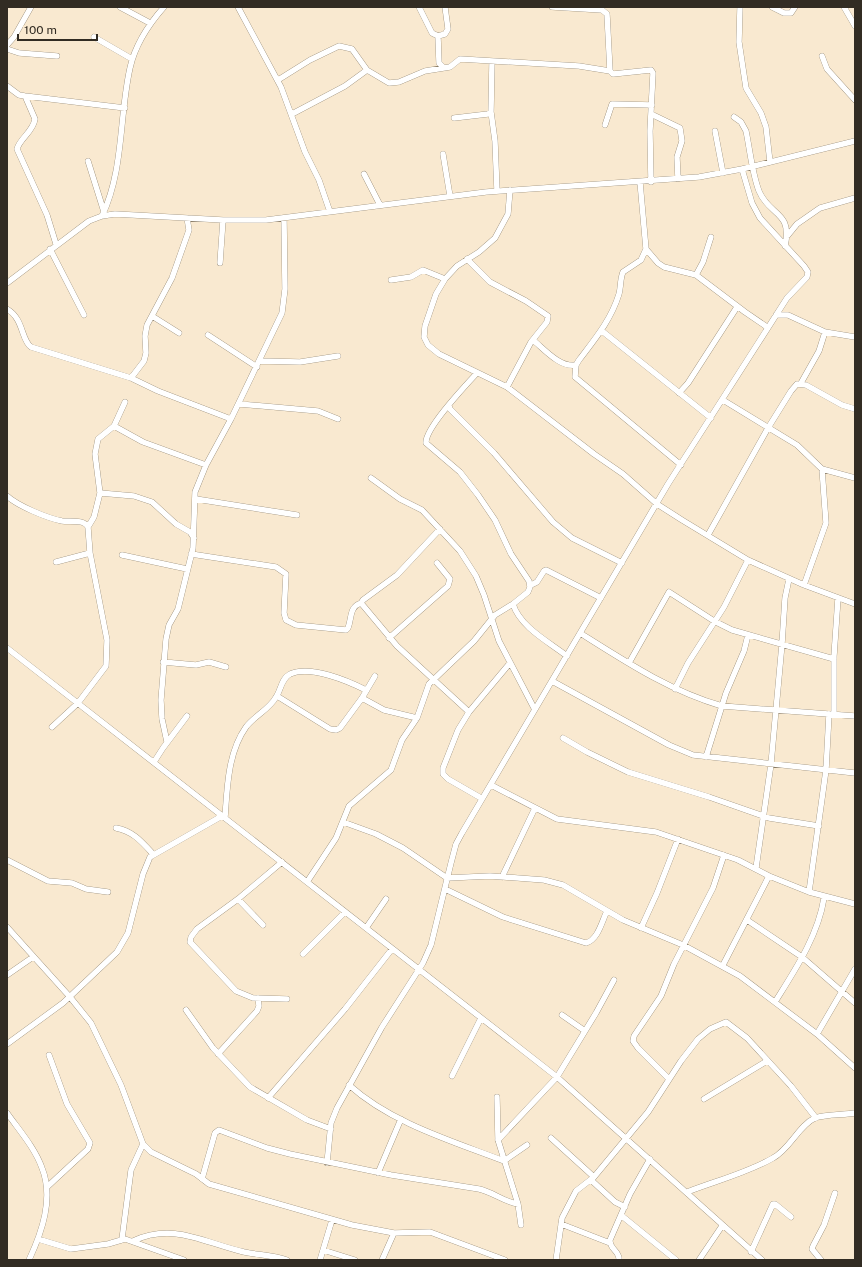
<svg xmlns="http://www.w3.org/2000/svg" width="862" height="1267" font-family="'Public Sans',sans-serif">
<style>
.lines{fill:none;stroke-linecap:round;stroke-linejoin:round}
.minor-casing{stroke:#897b64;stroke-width:6}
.minor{stroke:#fff;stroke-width:5.5}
</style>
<rect width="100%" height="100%" fill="#f9e9d0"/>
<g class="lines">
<defs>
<path id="minor" d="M120,7L150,23
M238,7L281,87L305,152L319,180L330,212
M419,7L432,33L438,36L445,34L448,29L445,7
M552,7L602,10L607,14L610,71
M740,7L739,42L746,88L761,113L766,127L770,162
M772,7L784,13H791L795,7
M844,7L855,26
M438,36L439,63L443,67
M94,37L132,59
M7,45L14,37L31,7
M7,49L19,53L57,56
M822,56L827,69L855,100
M278,80L310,60L339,46L352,49L367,70L389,83L399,82L425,71L450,67L460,59L579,66L610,71L613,74L651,70L653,73L650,131L651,182
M7,86L19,95L25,96L125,108
M25,96L35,119C33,132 20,138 17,149L47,215L56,244
M491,112L495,141L497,191
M292,114L345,86L367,70
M651,114L680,128L682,141L677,157L678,179
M734,117L741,122L746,131C750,150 752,173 759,191C769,216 793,211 785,246
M454,118L488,114L491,112L492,61
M605,125L612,104L652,105
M715,131L723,173
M443,154L450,196
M88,161L104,212
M364,174L380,205
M640,182L646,249L641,260L623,272C620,279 621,287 619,294C611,320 595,339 579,360L576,365L575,377L681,465
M510,190L508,214L495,238L479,252L457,266L445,279L436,294L425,326L424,337L428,345L439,354L507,387L594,454L623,474L657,504L682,520L748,560L804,585L855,604
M102,216C124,170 119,117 130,68C135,45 149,24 164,7
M788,235L797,224L820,208L855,198
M50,249L84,315
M646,249L658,263L664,267L696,275L745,312L767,327
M467,259L490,282L526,301L548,316L547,322L531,342L507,387
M220,263L223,220
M696,275L703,262L711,237
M391,280L411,277L423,270L445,279
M7,283L89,221L102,216L115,214L223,220H266L486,192L699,177L742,169L855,141
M7,309C24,319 21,340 31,347L131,378L158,391L231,419
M776,315H788L825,332L855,337
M152,316L179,333
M602,331L711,418
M208,335L257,367
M533,340C544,349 560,368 576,365
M260,361L300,362L338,356
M131,378L144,361L146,353L145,336L147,325L172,278L189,230L187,218
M801,383L819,351L825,332
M679,393L688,383L737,307
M723,400L797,445L822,469L855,478
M239,404L318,411L338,419
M449,406L450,409L494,453L553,522L572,538L622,563
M114,426L143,442L206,465
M371,478L400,499L422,510L460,551L476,576L484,595L499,641L534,708
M100,493L134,496L152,502L176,524L190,532L194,538
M7,496C18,506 47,518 62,521C70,522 84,519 88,527L90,553L107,640L106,666L78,703L52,727
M196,499L297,515
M88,527L94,517L100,493L95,454L98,439L114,426L125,402
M708,535L768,428L791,391L797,384L806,385L842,405L855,409
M191,554L276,567L286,574L284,613L286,620L296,625L346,630L348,628C352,618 349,607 361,603L363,600L397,575L440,529
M122,555L187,569
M56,562L90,553
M531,585L537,582L544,571L546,570L601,598
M804,585L826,523L822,469
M361,603L397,646L469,712
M513,604C520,627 549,642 567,656
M580,633C626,662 670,691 722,706L855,716
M389,638L448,586L450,579L437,563
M7,648L557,1077L762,1260
M163,662L196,665L209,662L226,667
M629,663L669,592L714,621L732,630L834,659
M552,681L669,745L693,755L855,773
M675,689L688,663L724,607L748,560
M277,696L330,729L336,730L340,728L362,698L375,676
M362,698L384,710L417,718
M834,714V656L838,598
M563,738L587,752L628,772L709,797L769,818L819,826
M167,742L162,719L161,700L166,639L169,625L178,609L193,548L195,492L206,465L231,419L282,313L285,289L284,218
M706,757L726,693L744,651L748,635
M154,762L163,748L187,716
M491,785L557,819L656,832L738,860L769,876L809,892L855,904
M481,798L448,779L443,774V768L458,730L469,712L510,663
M225,818C227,788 228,752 246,727C254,716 270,709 276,697C281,690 281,679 290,674C311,665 348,681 366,690
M343,822L376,834L403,848L447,878L490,876L544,880L563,885L623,920L683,945L740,976L817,1034L855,1068
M116,828C133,831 142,842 153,854
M7,860L48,881L72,883L86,889L108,892
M282,862L238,899L197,929L191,937L190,942L236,991L253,998L287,999
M756,868L771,764L782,644L785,598L789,579
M502,877L535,808
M307,882L336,838L349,806L391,770L402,740L417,718L429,684L474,641L495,615L513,604L528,592L530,587L529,581L511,554L495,520L478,495L460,472L426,443C425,428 466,385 477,373
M445,889L503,917L586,943C598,940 602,921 607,911
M809,892L826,770L829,714
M238,899L263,925
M747,920L802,957L855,1003
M7,927L70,997L91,1023L121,1085L143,1144L151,1152L196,1174L209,1184L352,1225L394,1233L430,1232L505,1260
M366,928L386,899
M641,928L657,893L678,839
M303,954L345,912
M723,965L769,876
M7,975L33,957
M775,1002C795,970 818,936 824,898
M186,1010L213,1048L250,1087L307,1120L331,1129
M562,1015L585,1031
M817,1034L855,969
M7,1044L63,1003L117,952L128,933L143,874L150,857L222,816
M218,1054L257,1011L259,1006L258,998
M452,1076L481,1018
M669,1079L638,1048L633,1041L634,1036L661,996L674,964L713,888L724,855
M349,1085C391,1123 452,1141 504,1161L527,1145
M497,1097L498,1140L518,1204L521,1225
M268,1098L345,1009L392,949
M704,1099L767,1061
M7,1113C19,1130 35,1148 42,1168C54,1198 42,1232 29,1260
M551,1138L594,1177
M498,1140L557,1077L596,1013L614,980
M327,1163L331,1123L337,1108L382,1027L423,963L431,945L451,863L456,844L462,833L668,484L787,298L807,277L808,272L804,266L760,218L752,203L742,169
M378,1173L401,1119
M202,1179L215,1133L219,1130L267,1148L290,1154L391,1175L479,1189C493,1192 504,1202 518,1204
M591,1180L615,1202L625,1207
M47,1187L88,1149L90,1143L67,1104L49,1055
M687,1192C715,1181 747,1173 773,1158C790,1149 799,1125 815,1118C825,1114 844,1115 855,1113
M622,1216L676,1260
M561,1224L610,1243
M38,1239L71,1249L108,1244L125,1239L184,1260
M122,1239L131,1170L143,1144
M133,1241C174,1222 204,1243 244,1252C259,1255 272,1255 287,1260
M323,1250L355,1260
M751,1252L773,1204H775L791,1217
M320,1260L332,1220
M382,1260L394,1233
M556,1260L562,1218L576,1191L594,1177L648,1112L681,1061L698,1039L710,1029L726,1022L747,1038L791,1086L816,1118
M619,1260C620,1251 609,1249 610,1240L630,1194L650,1159
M699,1260L722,1226
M821,1260L812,1249L813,1246L824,1225L835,1193"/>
</defs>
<use href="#minor" class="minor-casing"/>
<use href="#minor" class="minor"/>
</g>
<rect width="862" height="1267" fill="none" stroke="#322c23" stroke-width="16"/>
<path d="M18 34v6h79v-6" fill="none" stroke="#322c23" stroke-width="2"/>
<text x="24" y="34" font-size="12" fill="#322c23" stroke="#f9e9d0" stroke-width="3" paint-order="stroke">100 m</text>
</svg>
